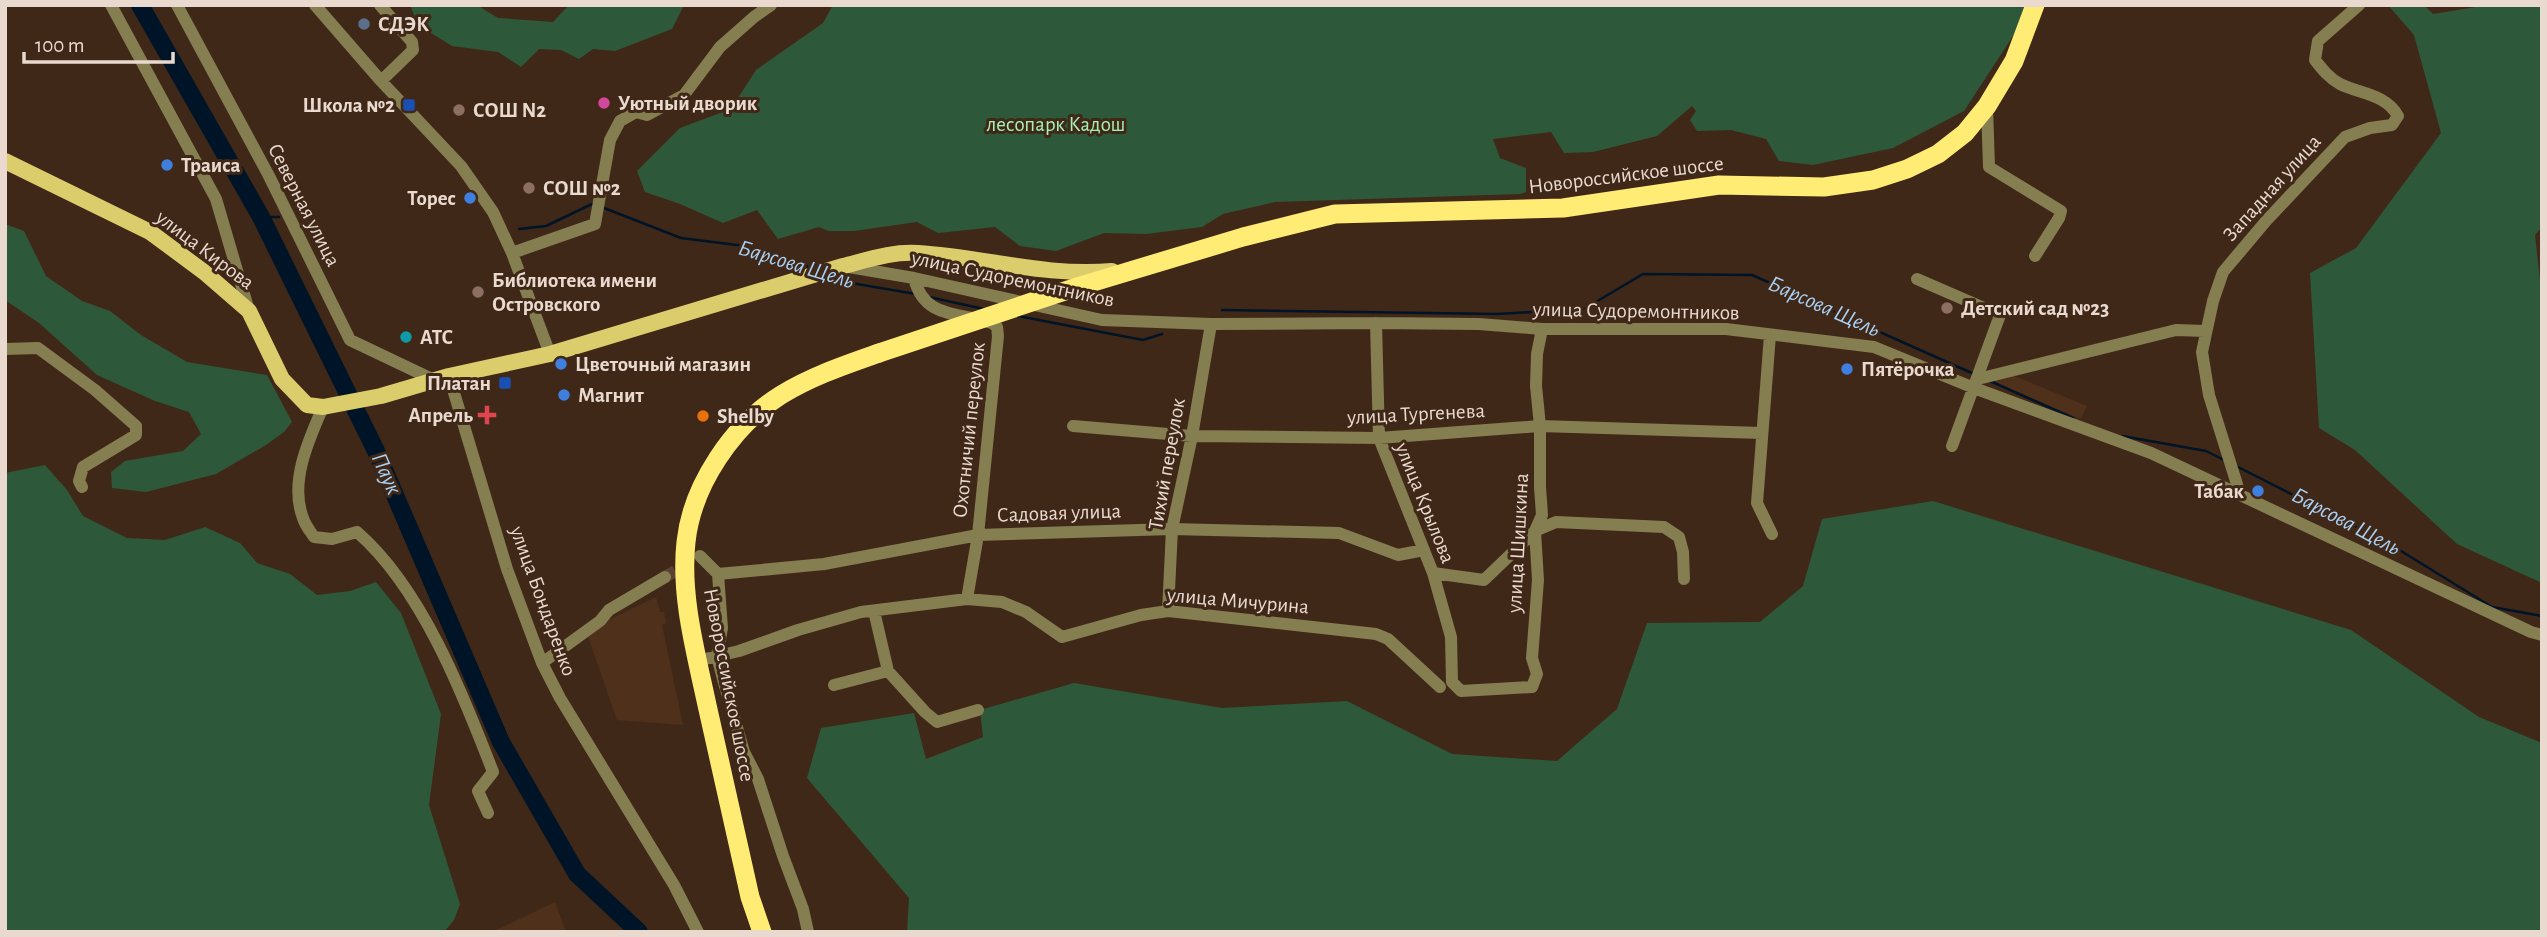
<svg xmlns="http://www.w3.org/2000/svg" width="2547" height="937" font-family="'Alegreya Sans',sans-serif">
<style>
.built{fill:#4e301b}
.green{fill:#2e583a}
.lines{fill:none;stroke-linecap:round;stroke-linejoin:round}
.stream{stroke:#001427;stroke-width:2.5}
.river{stroke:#001427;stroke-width:18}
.minor-tunnel{stroke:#594333;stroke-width:12;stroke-dasharray:12 6;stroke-linecap:butt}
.minor{stroke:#847e51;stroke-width:12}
.major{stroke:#dccd6c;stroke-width:16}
.highway{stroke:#ffec75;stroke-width:19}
.highway-bridge{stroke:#ffec75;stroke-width:19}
.service-dot{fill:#5c6f8a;stroke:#402818;stroke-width:2.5}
.hotel-dot{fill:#d1479c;stroke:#402818;stroke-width:2.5}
.transit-dot{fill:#1a4fb4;stroke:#402818;stroke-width:2.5}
.education-dot{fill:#8d6e63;stroke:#402818;stroke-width:2.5}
.shop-dot{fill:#3f7fe0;stroke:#402818;stroke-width:2.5}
.culture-dot{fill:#0f9aa8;stroke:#402818;stroke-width:2.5}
.health-dot{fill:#e0444e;stroke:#402818;stroke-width:2.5}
.food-dot{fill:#e8710a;stroke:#402818;stroke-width:2.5}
.labels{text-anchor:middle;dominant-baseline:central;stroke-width:6;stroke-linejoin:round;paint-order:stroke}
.poi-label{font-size:21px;font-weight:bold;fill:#e9d9cf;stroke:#402818;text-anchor:start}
.park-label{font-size:21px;fill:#a3f1b7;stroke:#402818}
.street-label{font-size:21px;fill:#e9d9cf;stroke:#402818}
.water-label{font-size:23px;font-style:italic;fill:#a9d0f5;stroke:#402818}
</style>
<rect width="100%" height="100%" fill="#402818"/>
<path class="built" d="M2012,375L2087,406L2081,419L1994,383L1998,376Z
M656,597L660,612H664L666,623L662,625L683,725L617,720L586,631Z
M555,902L566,932H492Z"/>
<path class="green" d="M410,5L480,7L498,18L553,22L569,5H684L672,29L615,51L593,49L579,59L561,50L539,49L521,67L498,52L452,46L418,25Z
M833,5H2026L2015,33L1964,111L1893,148L1813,165L1779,161L1766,139L1731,130L1697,131L1690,120L1696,111L1692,106L1657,136L1593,152L1564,153L1551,132L1493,139L1500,158L1526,168V192L1520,194L1275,202L1223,214L1202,227L1146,234L1104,233L1056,251L1020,246L995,227L938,233L917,222L854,231H829L819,227L778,239L757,210L723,223L680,204L645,192L637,171L680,128L731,109L756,70L823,23Z
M2388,5H2424L2433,14L2488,5H2542V227L2535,235L2542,297V583L2457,544L2355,450L2319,428L2310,273L2356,248L2441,133L2414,35Z
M5,224L24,231L46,276L82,301L110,311L141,335L187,362L267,375L292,422L284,432L266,445L216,474L146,492L112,488L111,472L125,461L183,451L201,434L189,412L155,401L97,375L39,323L5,300Z
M45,465L67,490L83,516L127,538L165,540L205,527L240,543L257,563L290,574L317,595L350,591L376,582L401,613L441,714L429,805L460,904L454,920L444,932H5V473Z
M1933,501L2351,630L2479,717L2542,743V932H907L909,898L807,778L821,728L914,713L926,759L983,737L980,710L1074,683L1222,708L1347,701L1452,754L1557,761L1617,709L1647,623L1760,622L1803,586L1822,519Z"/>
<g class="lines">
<path class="stream" d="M604,208L681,238L745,246L815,269
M261,217H279
M519,229L546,226L592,204L594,205
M830,276L839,281L916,294
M929,297L984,309
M1222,310L1498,314L1584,309L1643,274L1752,275L1974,374
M1018,316L1143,340L1162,334
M1990,381L2073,418
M2122,436L2206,451L2224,460
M2236,466L2388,543L2492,607L2542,616"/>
<path class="river" d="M140,5L261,217L376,451L501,742L577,874L639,932"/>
<path class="minor-tunnel" d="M665,577L700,556"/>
<path class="minor" d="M111,5L216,199L249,311
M177,5L269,176L350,340L434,380
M315,5L381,81L461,166L493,212L512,253L550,354
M380,5L412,42L413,50L381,81
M1987,106L1989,167L2061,211L2059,218L2035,256
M512,253L595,224L610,140L620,121L636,112L647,115L684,95L720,47L754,17L771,5
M849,267L914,278L1102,320L1211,324L1376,323L1479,324L1542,329H1726L1874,347L1974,388L2151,453L2531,632L2542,635
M914,278C924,319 958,312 992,323L997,327L998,336L978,535L967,599
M1917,279L2000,315L1952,446
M1376,323L1379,438L1433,573L1451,637L1452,682L1461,691L1532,687L1537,674L1532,658L1538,580L1535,531L1542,515L1540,487V426L1536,386L1537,354L1542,329
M1770,335L1757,503L1772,534
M5,349L38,348L95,390L136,426V435L83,467L79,481L82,487
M449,376L507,569L542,663L560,698L674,885L698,932
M1978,379L2176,330L2205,331
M323,407C309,439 289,482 303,518C305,525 310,531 314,537L332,539L357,532C421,587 463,694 493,772L478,791L488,813
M1073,426L1192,436L1379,438L1540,426L1762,433
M2240,494L2209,395L2202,352L2213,301L2223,272L2266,221L2345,137L2370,128L2392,125L2398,116C2386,94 2361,94 2340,84C2329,78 2322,69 2315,60L2318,41L2359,5
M700,556L718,574
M1433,573L1484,580L1535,531L1556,522L1664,527L1679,537L1683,552L1684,579
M718,574L824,564L978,535L1172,529L1339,533L1398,555L1424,550
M718,574L722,628L717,656L723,679L744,752L758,779L783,856L803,909L808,932
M874,611L888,671
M1168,611L1172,529L1192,436L1211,324
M697,661L739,651L798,630L861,612L967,599L1002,602L1026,612L1062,637L1141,615L1168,611L1376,634L1388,639L1440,687
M542,663L600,621L609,610L665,577
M834,685L888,671L925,712L937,722L978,710"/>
<path class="major" d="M5,161L150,232L204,272L249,311L282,379L307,405L323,407L381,396L449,376L550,354L843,266C867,260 893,251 918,253C983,257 1046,277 1112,271"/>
<path class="highway" d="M1077,287L1243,237L1335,214L1563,208L1719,185L1824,187L1873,180L1907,169L1938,154L1965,133L1987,106L2014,61L2035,5
M762,932L750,897C736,833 721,769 707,705C696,653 680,596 686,542C692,485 733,425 781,395C812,376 845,365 879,353"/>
<path class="highway-bridge" d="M879,353L1077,287"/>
</g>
<circle class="service-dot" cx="364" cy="24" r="7"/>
<circle class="hotel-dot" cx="604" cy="103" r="7"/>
<g class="transit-dot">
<rect x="402" y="98" width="14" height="14" rx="3.5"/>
<rect x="498" y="376" width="14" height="14" rx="3.5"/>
</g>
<g class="education-dot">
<circle cx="459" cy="110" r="7"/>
<circle cx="529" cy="188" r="7"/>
<circle cx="478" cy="292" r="7"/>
<circle cx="1947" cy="308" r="7"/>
</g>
<g class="shop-dot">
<circle cx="167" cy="165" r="7"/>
<circle cx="470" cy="198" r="7"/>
<circle cx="561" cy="364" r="7"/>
<circle cx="1847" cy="369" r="7"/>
<circle cx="564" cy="395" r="7"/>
<circle cx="2258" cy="491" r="7"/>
</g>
<circle class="culture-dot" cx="406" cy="337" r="7"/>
<path class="health-dot" d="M483.5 404.5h7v7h7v7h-7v7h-7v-7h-7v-7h7z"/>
<circle class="food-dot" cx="703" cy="416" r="7"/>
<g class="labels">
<g class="poi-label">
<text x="378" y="24">СДЭК</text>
<text x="618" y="103">Уютный дворик</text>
<text x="395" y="105" text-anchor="end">Школа №2</text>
<text x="473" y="110">СОШ N2</text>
<text x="181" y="165">Траиса</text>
<text x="543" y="188">СОШ №2</text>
<text x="456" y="198" text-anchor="end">Торес</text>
<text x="492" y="280">Библиотека имени<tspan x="492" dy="24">Островского</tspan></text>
<text x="1961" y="308">Детский сад №23</text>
<text x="420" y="337">АТС</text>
<text x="575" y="364">Цветочный магазин</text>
<text x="1861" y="369">Пятёрочка</text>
<text x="491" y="383" text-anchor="end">Платан</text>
<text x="578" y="395">Магнит</text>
<text x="473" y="415" text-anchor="end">Апрель</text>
<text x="717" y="416">Shelby</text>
<text x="2244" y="491" text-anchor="end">Табак</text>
</g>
<g class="park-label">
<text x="1056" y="124">лесопарк Кадош</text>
</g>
<g class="street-label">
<text transform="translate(1626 175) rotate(-7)">Новороссийское шоссе</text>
<text transform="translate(2272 188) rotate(-48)">Западная улица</text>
<text transform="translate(304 205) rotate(63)">Северная улица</text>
<text transform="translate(205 250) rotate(37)">улица Кирова</text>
<text transform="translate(1013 279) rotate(12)">улица Судоремонтников</text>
<text transform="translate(1636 311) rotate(1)">улица Судоремонтников</text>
<text transform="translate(1416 414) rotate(-3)">улица Тургенева</text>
<text transform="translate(969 430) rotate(-84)">Охотничий переулок</text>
<text transform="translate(1167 464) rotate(-80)">Тихий переулок</text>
<text transform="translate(1425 503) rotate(68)">улица Крылова</text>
<text transform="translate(1059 513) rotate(-2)">Садовая улица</text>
<text transform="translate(1518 543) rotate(-87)">улица Шишкина</text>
<text transform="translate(543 601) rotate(70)">улица Бондаренко</text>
<text transform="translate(1238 601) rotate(5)">улица Мичурина</text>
<text transform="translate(729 685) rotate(79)">Новороссийское шоссе</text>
</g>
<g class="water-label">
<text transform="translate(796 265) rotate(17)">Барсова Щель</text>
<text transform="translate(1824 307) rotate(24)">Барсова Щель</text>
<text transform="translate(386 474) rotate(66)">Паук</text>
<text transform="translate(2346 522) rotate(28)">Барсова Щель</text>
</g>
</g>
<rect width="2547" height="937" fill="none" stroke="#e9d9cf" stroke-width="14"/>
<path d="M24 52v10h149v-10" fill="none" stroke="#e9d9cf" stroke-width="3.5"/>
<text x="35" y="52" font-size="21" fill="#e9d9cf" stroke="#402818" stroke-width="5" paint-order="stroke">100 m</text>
</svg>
